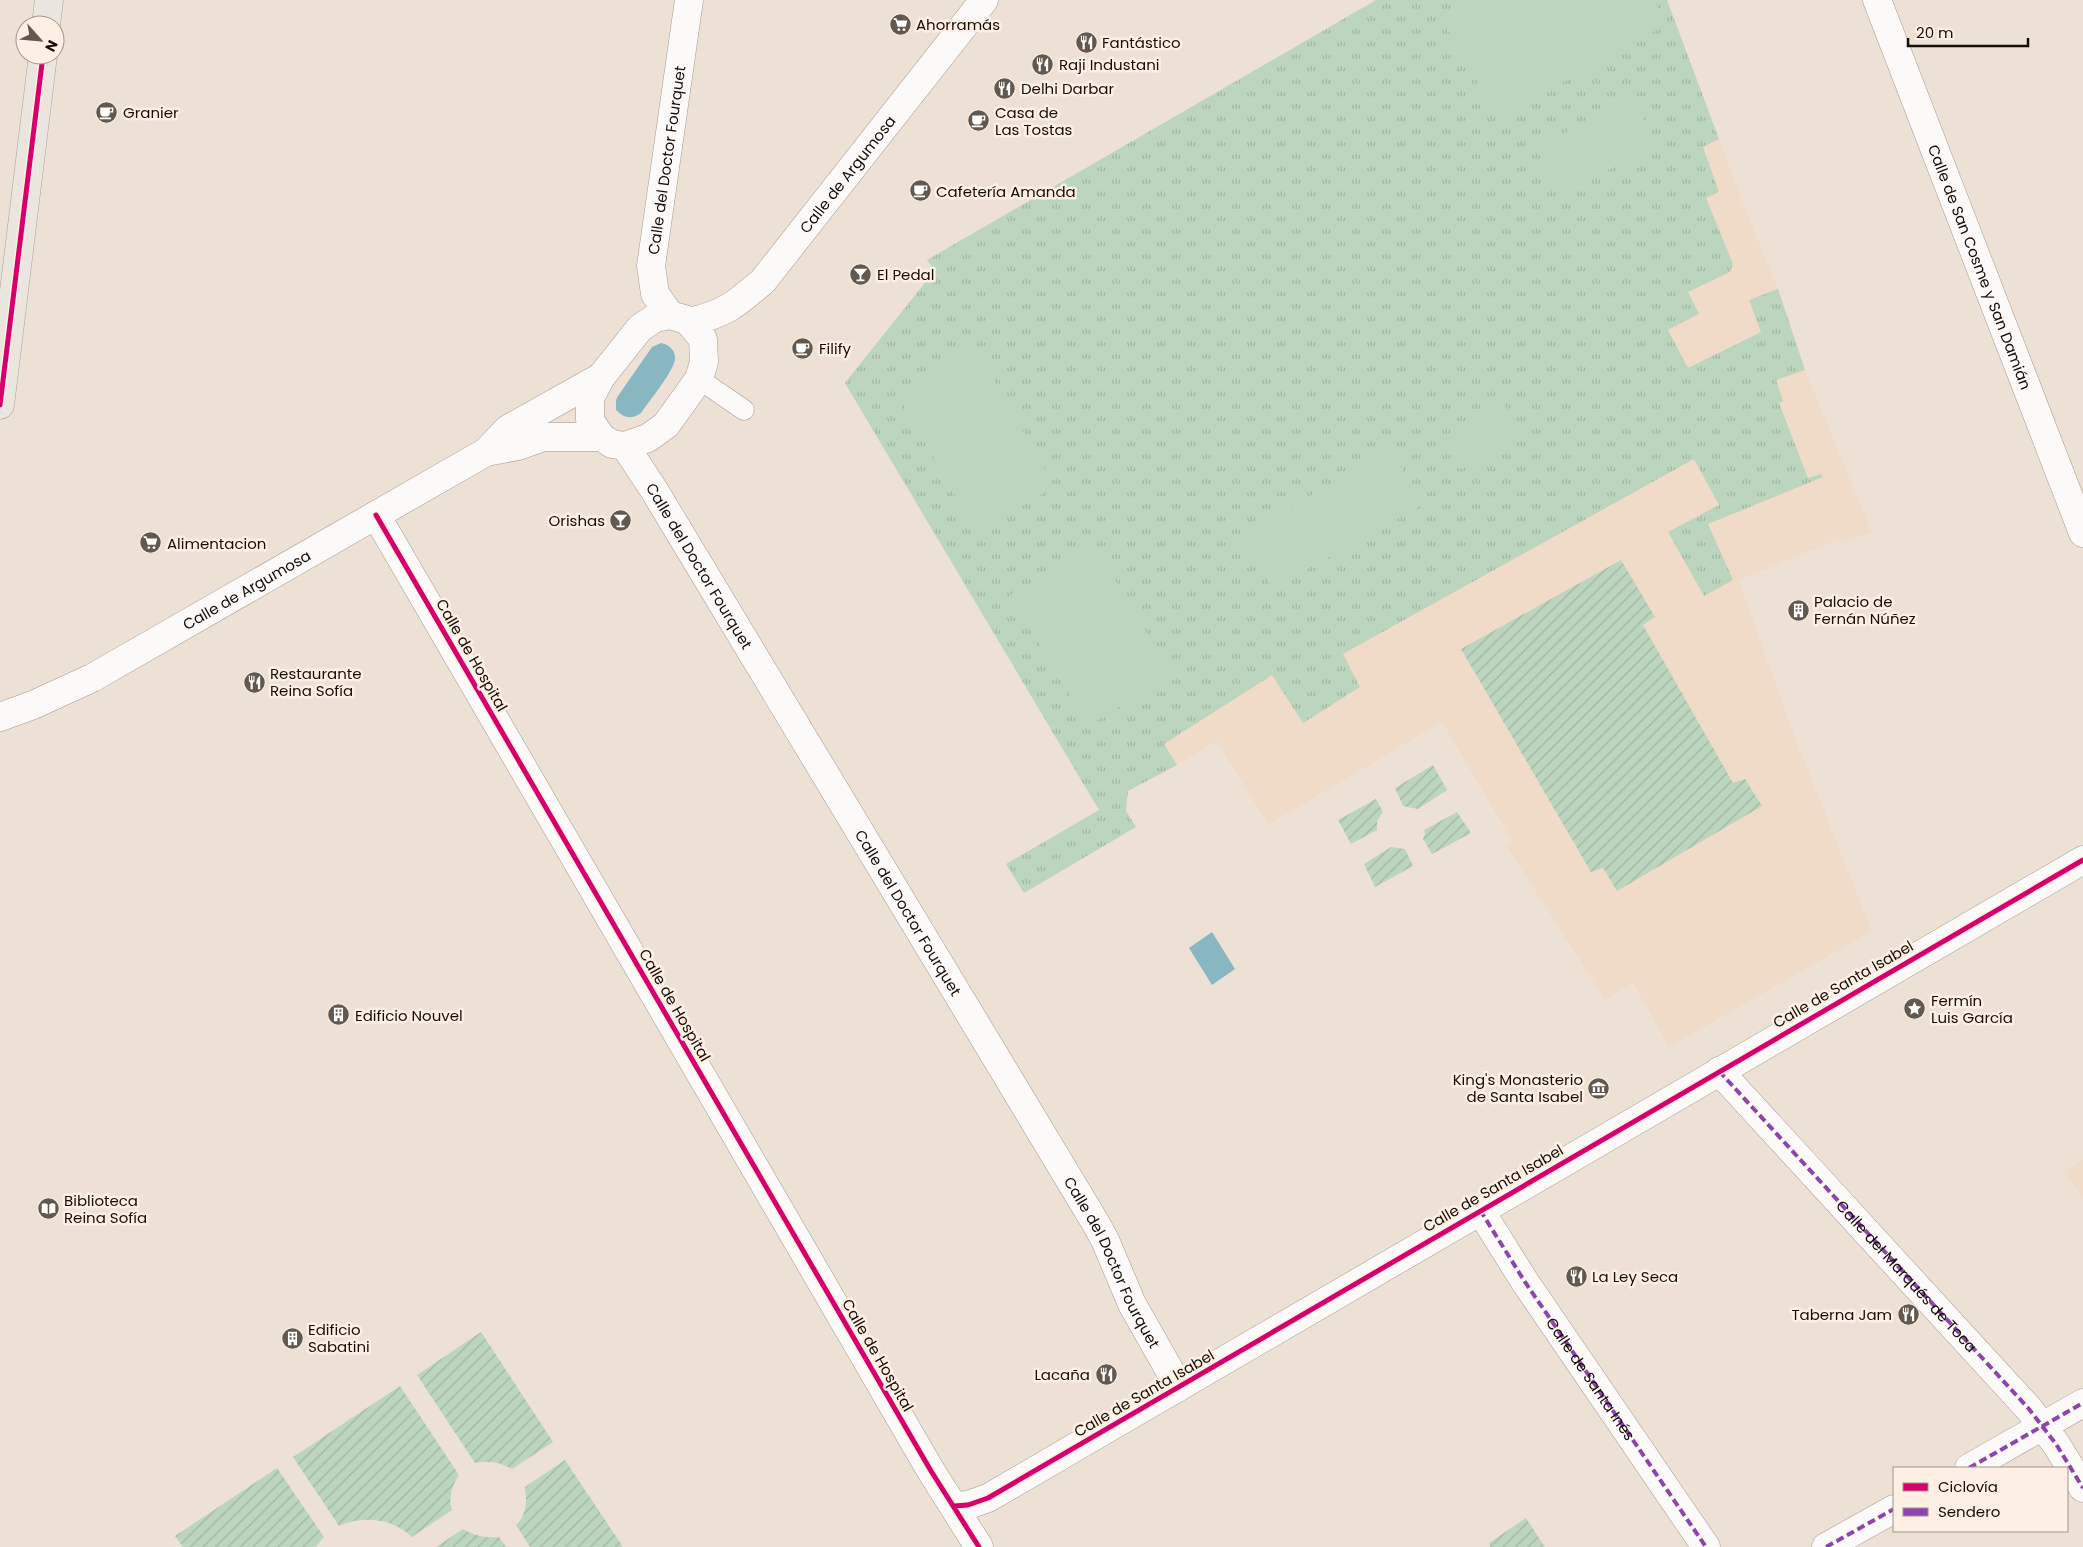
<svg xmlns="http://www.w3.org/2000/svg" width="2083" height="1547" font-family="Poppins,sans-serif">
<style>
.built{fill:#f0dbc8}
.grass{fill:url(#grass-tufts)}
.garden{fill:url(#garden-furrows)}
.pitch{fill:#bcd5be}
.water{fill:#88b6c1}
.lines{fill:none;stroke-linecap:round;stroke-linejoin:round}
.lane-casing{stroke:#a39a91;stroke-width:21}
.street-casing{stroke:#a39a91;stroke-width:29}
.primary-casing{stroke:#aaa092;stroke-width:29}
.lane{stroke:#fcfaf9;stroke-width:20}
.street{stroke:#fcfaf9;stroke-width:28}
.primary{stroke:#eae6df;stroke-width:28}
.quiet{stroke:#8e44ad;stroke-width:4;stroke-dasharray:8 4;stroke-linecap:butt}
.cycleway-casing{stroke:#fdefe3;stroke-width:8}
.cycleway{stroke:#d6006c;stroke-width:5}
.labels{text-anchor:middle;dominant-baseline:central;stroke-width:5;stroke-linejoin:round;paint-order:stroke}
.poi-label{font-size:15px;fill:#150e07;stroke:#fdefe3;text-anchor:start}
.street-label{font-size:15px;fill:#150e07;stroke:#fdefe3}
</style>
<defs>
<pattern id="grass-tufts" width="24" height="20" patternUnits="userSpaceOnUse" patternTransform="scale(1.25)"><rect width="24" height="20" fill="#bcd5be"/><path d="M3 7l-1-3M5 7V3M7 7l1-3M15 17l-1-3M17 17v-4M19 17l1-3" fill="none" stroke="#a1b6a2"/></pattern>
<pattern id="garden-furrows" width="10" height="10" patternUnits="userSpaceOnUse" patternTransform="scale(1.25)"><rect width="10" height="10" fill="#bcd5be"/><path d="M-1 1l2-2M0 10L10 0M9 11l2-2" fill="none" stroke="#a1b6a2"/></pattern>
</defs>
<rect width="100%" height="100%" fill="#ede1d6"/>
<path class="built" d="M1376,0H1667L1746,211L1778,289L1805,370L1872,532L1843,542L1839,539L1739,580L1791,727L1872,931L1669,1047L1633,983L1605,1000L1506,845L1512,841L1442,722L1268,825L1217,741L1152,779L1151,778L1128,791L1126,811L1136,827L1024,893L1006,864L1099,810L845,383L935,270L927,260Z
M2083,1160V1198L2064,1172Z"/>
<path class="grass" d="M1376,0H1667L1719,139L1703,147L1719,192L1706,198L1733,264L1730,272L1688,292L1699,314L1668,330L1688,368L1761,332L1749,300L1778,289L1805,370L1776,380L1783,401L1779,403L1808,478L1821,474L1823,477L1708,524L1733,580L1704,596L1668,532L1719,505L1694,459L1343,654L1360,687L1303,723L1272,675L1164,744L1177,765L1128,791L1126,811L1136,827L1024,893L1006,864L1099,810L845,383L935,270L927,260Z"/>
<path class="garden" d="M1621,560L1655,617L1643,625L1733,783L1745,779L1762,806L1617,891L1603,868L1591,872L1461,649Z
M1433,765L1447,790L1418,809L1403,806L1395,788Z
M1376,799L1383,812L1377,821V830L1351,844L1338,820Z
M1457,812L1471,833L1432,854L1423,839L1425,834L1424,830Z
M1391,847L1405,849L1413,866L1375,887L1364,864Z
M481,1332L553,1442L512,1469C500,1462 489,1461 475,1463L417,1375Z
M400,1386L459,1475C452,1486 448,1498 452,1510L412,1537C392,1518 363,1515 339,1526L293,1457Z
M565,1460L623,1547H530L516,1525C527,1514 527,1502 525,1487Z
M277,1468L324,1537L315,1547H183L175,1536Z
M1526,1518L1545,1547H1490L1489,1543Z
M463,1529C475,1536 485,1538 499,1537L506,1547H436Z"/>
<path class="pitch" d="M1466,0H1654L1667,24L1498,119L1440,15Z
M1631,96L1657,143L1562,196L1536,149Z
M975,348L1055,487L976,533L897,393Z
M1504,403L1522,435L1459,470L1441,438Z
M1392,450L1422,505L1272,589L1242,534Z
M1094,545L1172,675L1088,726L1010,595Z"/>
<path class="water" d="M661,343C670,345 678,352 674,363C669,377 650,400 641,413C631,420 624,418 616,410V400L618,396L652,347Z
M1212,932L1235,969L1212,985L1189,948Z"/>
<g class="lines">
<defs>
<path id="lane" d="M699,379L744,410"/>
<g id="street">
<path id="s1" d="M1877,0L2083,533"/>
<path d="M670,315L687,320L703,339L704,362L699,379L666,425L648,438L625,446L612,444L601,437L590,420V398L601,377L640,328L655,318Z"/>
<path id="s2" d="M670,315L655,294L651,266L689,0"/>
<path id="s3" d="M690,322C726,313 735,305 763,281L984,0"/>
<path id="s4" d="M625,446L654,490L1095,1222L1105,1240L1132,1304L1179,1387"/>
<path d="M486,452L518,446L543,437H601"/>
<path d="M376,515L931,1471L979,1547"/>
<path id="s5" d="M0,717L33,705L92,678L486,452L508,429L601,377"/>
<path d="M1719,1071L2029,1409L2056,1444L2083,1488"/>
<path d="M1480,1210L1525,1282L1706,1547"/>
<path d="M1969,1468L2083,1403"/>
<path d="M954,1506L968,1505L988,1498L2083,860"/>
<path d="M1826,1547L1894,1509"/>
</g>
<path id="primary" d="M46,25L49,0
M0,405L43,55"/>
</defs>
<use href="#lane" class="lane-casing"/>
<use href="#street" class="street-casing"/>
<use href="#primary" class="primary-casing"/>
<use href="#lane" class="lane"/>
<use href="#street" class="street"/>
<use href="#primary" class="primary"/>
<g class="quiet">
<path id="s6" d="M1719,1071L2029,1409L2056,1444L2083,1488"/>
<path id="s7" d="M1480,1210L1525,1282L1706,1547"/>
<path d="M1969,1468L2083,1403"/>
<path d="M1826,1547L1894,1509"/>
</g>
<defs>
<path id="cycleway" d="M0,405L43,55
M376,515L931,1471L979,1547
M954,1506L968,1505L988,1498L2083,860"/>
</defs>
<use href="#cycleway" class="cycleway-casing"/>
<use href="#cycleway" class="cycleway"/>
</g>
<defs>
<symbol id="supermarket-disc" viewBox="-11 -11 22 22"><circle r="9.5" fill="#61584f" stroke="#fdefe3"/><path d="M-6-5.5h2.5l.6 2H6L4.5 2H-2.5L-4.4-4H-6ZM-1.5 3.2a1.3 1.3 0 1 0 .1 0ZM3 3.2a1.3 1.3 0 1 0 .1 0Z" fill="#fff"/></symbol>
<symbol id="restaurant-disc" viewBox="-11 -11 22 22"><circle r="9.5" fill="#61584f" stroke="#fdefe3"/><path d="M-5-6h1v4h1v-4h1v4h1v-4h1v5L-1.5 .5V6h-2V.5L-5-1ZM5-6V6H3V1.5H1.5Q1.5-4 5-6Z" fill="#fff"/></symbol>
<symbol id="cafe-disc" viewBox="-11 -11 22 22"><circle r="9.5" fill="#61584f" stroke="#fdefe3"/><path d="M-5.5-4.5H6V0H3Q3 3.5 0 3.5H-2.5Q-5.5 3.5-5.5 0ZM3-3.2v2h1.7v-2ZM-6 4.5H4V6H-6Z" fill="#fff"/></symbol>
<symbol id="bar-disc" viewBox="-11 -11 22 22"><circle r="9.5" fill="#61584f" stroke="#fdefe3"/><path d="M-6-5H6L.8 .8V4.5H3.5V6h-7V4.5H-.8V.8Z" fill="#fff"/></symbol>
<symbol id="building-disc" viewBox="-11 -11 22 22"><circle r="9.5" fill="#61584f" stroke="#fdefe3"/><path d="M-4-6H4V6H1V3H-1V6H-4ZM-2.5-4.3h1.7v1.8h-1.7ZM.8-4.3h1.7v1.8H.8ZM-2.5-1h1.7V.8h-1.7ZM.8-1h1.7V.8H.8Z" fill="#fff"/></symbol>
<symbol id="sight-disc" viewBox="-11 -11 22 22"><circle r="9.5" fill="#61584f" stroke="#fdefe3"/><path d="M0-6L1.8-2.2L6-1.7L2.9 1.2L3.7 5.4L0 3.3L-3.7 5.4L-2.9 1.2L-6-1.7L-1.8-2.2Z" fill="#fff"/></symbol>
<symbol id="museum-disc" viewBox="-11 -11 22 22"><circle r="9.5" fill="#61584f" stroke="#fdefe3"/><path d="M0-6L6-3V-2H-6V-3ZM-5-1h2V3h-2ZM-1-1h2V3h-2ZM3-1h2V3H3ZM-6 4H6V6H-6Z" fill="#fff"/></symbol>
<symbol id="library-disc" viewBox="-11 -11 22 22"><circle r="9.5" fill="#61584f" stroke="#fdefe3"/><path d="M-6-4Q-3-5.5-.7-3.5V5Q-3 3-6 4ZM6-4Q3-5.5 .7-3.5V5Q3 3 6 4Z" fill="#fff"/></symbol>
</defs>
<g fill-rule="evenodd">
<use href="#supermarket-disc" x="888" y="12" width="25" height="25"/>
<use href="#restaurant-disc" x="1074" y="30" width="25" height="25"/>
<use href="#restaurant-disc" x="1030" y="52" width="25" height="25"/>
<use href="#restaurant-disc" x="992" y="76" width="25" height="25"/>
<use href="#cafe-disc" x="94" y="100" width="25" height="25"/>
<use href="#cafe-disc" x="966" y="108" width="25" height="25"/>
<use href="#cafe-disc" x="908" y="178" width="25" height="25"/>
<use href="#bar-disc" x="848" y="262" width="25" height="25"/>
<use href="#cafe-disc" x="790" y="336" width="25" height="25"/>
<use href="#bar-disc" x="608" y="508" width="25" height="25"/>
<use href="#supermarket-disc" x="138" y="530" width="25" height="25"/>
<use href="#building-disc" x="1786" y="598" width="25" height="25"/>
<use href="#restaurant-disc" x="242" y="670" width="25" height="25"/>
<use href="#sight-disc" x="1902" y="996" width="25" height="25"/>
<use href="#building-disc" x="326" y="1002" width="25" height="25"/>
<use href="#museum-disc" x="1586" y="1076" width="25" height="25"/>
<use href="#library-disc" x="36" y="1196" width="25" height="25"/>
<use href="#restaurant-disc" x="1564" y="1264" width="25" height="25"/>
<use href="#restaurant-disc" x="1896" y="1302" width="25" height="25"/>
<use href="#building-disc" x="280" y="1326" width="25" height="25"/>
<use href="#restaurant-disc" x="1094" y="1362" width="25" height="25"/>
</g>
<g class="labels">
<g class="poi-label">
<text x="916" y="24">Ahorramás</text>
<text x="1102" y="42">Fantástico</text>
<text x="1059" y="64">Raji Industani</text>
<text x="1021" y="88">Delhi Darbar</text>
<text x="123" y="112">Granier</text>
<text x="995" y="112">Casa de<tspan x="995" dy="17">Las Tostas</tspan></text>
<text x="936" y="191">Cafetería Amanda</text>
<text x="877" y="274">El Pedal</text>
<text x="819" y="348">Filify</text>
<text x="605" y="520" text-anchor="end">Orishas</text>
<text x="167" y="543">Alimentacion</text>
<text x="1814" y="601">Palacio de<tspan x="1814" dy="17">Fernán Núñez</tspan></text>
<text x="270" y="673">Restaurante<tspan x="270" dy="17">Reina Sofía</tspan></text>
<text x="1931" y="1000">Fermín<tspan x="1931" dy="17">Luis García</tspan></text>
<text x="355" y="1015">Edificio Nouvel</text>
<text x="1583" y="1079" text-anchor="end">King's Monasterio<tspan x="1583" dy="17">de Santa Isabel</tspan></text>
<text x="64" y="1200">Biblioteca<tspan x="64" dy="17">Reina Sofía</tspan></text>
<text x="1592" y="1276">La Ley Seca</text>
<text x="1892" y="1314" text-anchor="end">Taberna Jam</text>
<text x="308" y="1329">Edificio<tspan x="308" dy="17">Sabatini</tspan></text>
<text x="1090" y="1374" text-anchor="end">Lacaña</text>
</g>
<g class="street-label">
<text stroke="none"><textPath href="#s2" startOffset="161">Calle del Doctor Fourquet</textPath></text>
<text stroke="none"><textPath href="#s3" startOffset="221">Calle de Argumosa</textPath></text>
<text stroke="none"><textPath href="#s1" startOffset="286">Calle de San Cosme y San Damián</textPath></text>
<text stroke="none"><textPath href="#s4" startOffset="141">Calle del Doctor Fourquet</textPath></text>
<text stroke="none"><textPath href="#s5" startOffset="278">Calle de Argumosa</textPath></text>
<text transform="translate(472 655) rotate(60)">Calle de Hospital</text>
<text stroke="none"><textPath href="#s4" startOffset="546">Calle del Doctor Fourquet</textPath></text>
<text transform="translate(1843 984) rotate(-30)">Calle de Santa Isabel</text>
<text transform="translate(675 1005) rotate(60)">Calle de Hospital</text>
<text transform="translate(1493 1188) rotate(-30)">Calle de Santa Isabel</text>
<text stroke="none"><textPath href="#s4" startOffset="951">Calle del Doctor Fourquet</textPath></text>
<text stroke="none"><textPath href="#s6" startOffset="278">Calle del Marqués de Toca</textPath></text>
<text transform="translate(878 1355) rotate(60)">Calle de Hospital</text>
<text stroke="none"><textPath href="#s7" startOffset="202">Calle de Santa Inés</textPath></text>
<text transform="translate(1144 1393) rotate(-30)">Calle de Santa Isabel</text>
</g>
</g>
<rect x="1893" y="1467" width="175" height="65" fill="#fdefe3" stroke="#a0958b"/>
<rect x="1903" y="1483" width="25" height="8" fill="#d6006c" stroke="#a0958b"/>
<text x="1938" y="1492" font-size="15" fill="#150e07">Ciclovía</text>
<rect x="1903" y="1508" width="25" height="8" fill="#8e44ad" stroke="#a0958b"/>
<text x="1938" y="1517" font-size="15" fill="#150e07">Sendero</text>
<g transform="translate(40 40) rotate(117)"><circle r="24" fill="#fdefe3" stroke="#a0958b"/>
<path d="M0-4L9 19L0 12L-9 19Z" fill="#61584f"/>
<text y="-8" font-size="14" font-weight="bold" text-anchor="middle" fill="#150e07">N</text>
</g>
<path d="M1908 38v8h120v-8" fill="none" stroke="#150e07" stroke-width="2.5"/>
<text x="1916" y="38" font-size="15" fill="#150e07" stroke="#fdefe3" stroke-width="4" paint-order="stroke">20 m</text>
</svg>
